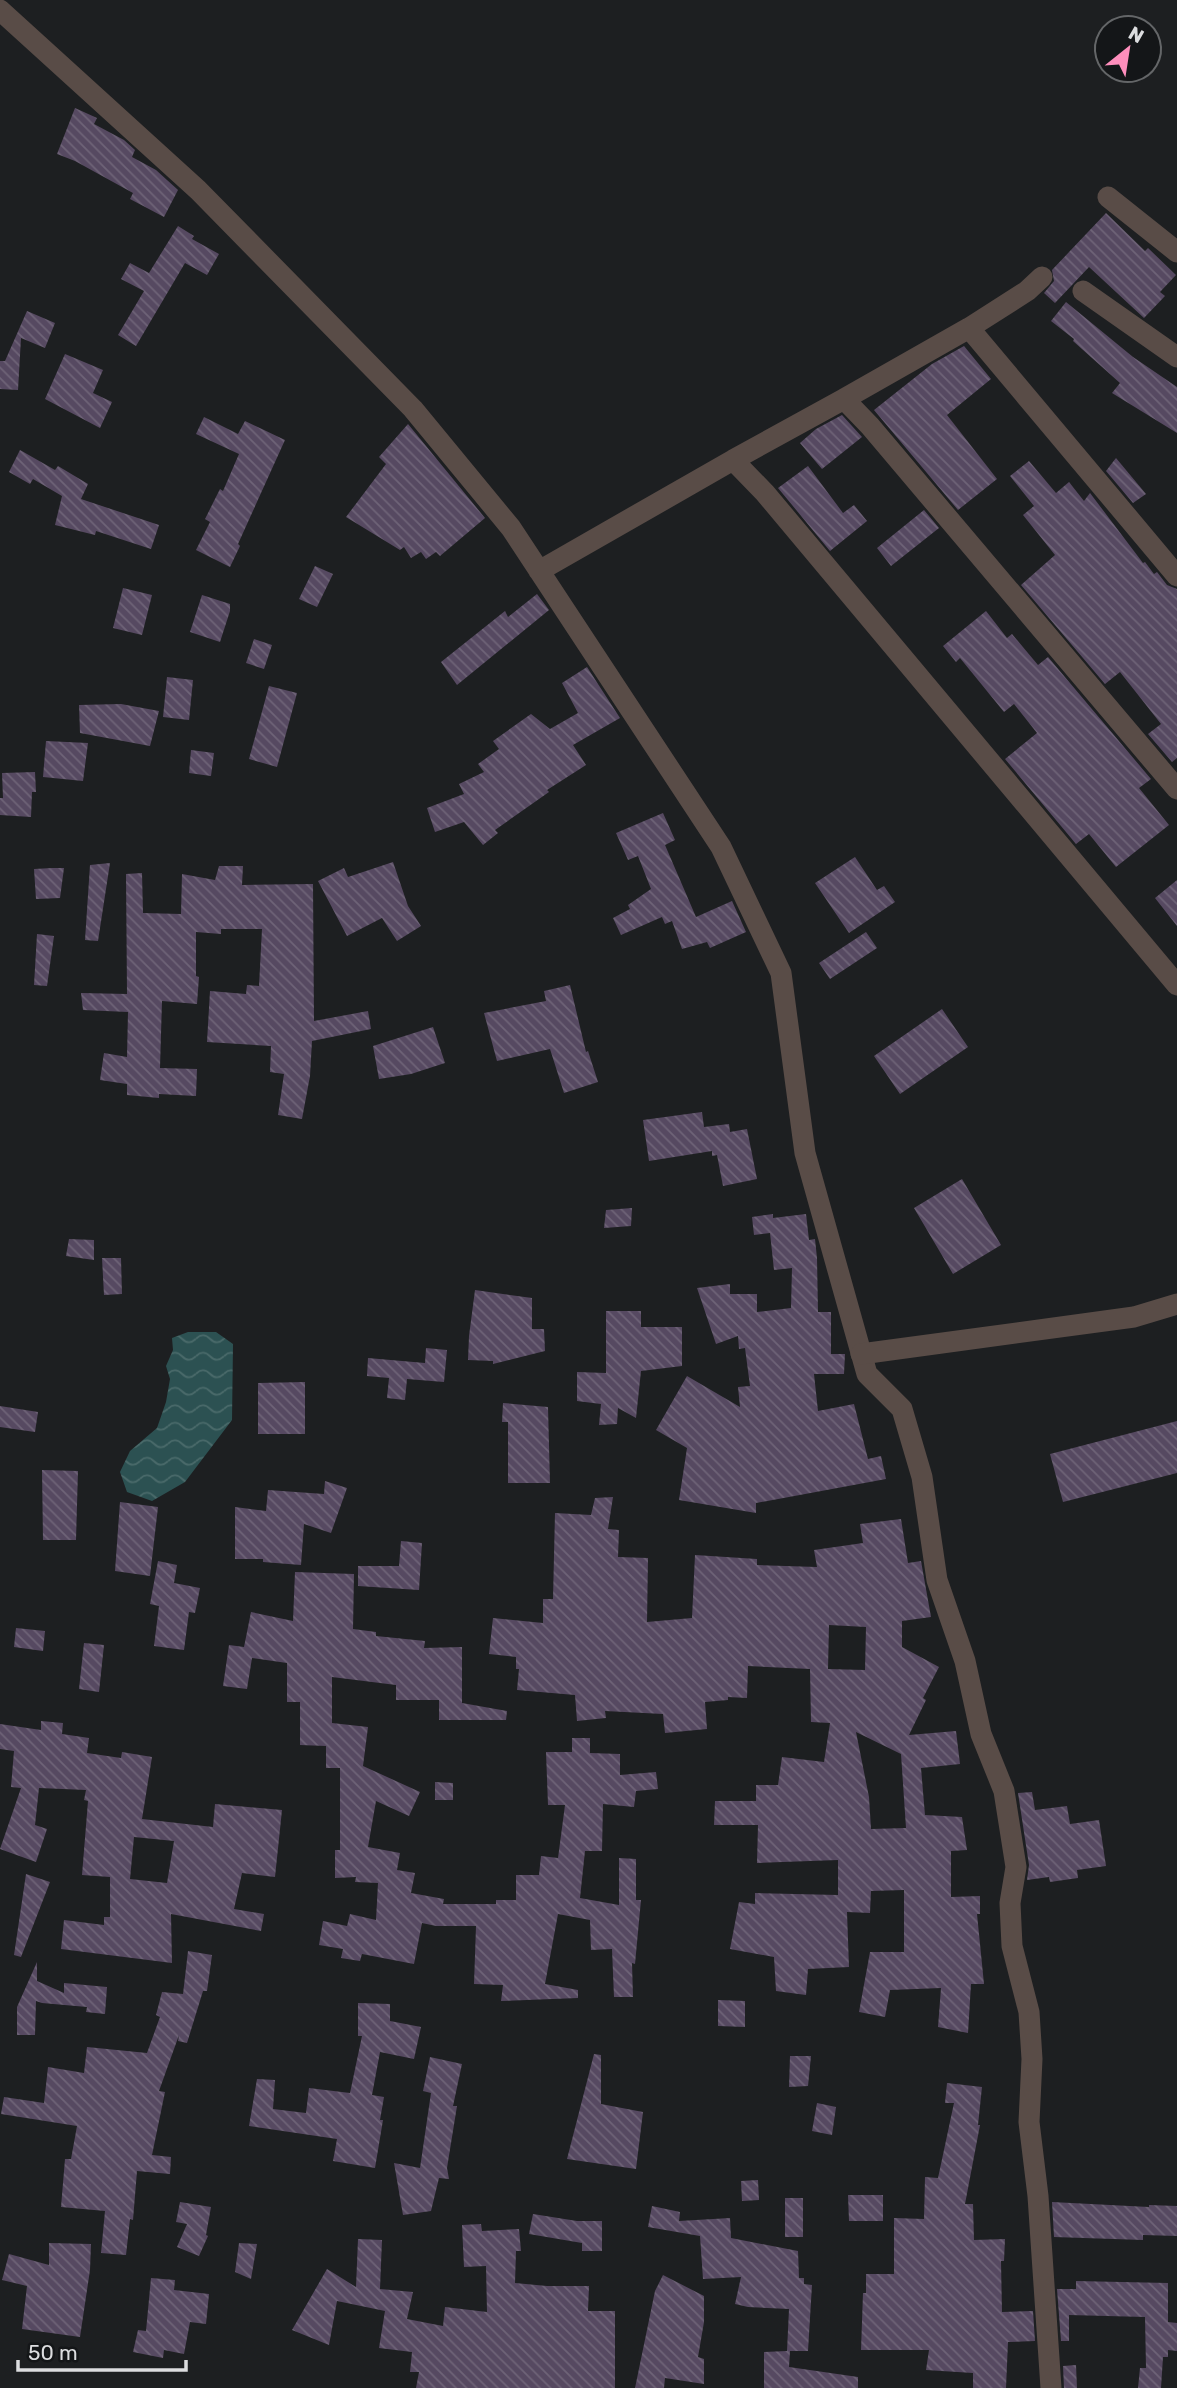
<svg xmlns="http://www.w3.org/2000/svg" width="1177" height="2388" font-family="Rubik,sans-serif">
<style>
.water{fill:url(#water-waves)}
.building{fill:url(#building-back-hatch);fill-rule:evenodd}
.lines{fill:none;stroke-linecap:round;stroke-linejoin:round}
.minor{stroke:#594c47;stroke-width:21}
.tertiary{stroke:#594c47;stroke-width:21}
</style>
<defs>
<pattern id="water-waves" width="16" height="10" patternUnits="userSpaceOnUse" patternTransform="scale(1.75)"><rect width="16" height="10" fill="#2c5152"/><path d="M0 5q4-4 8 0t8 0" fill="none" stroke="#4a6a6a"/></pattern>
<pattern id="building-back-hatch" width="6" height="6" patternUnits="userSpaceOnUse" patternTransform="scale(1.75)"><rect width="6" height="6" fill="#564961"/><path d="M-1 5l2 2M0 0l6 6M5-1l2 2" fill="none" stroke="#6e6377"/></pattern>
</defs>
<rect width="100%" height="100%" fill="#1d1f21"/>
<path class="water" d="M188,1332H216L233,1344L232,1420L185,1482L152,1501L127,1492L120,1472L130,1451L157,1428L166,1402L170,1379L166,1366L173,1350L172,1338Z"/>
<path class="building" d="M75,108L97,118L94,124L124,140L135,150L132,157L156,170L178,190L164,217L130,199L133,193L75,161L57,154Z
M1106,213L1145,251L1148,248L1176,275L1160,292L1165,296L1144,318L1089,267L1055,303L1044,293L1054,281L1052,270Z
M178,226L194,236L192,239L219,254L207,275L185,263L136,346L118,335L144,291L121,279L130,263L149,273Z
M1066,302L1133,357L1177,387V433L1112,393L1120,383L1073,341L1074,339L1051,321Z
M27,311L55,323L45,348L21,338L18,390L0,389V361H5Z
M964,346L991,379L947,415L997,479L958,510L874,410L932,364Z
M65,354L103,370L93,393L112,402L100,428L45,399Z
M842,415L862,437L822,469L800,443L816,429Z
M204,417L238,434L245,421L285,440L238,544L240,546L230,567L196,550L210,522L205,519L220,489L223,491L239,454L196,434Z
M408,424L485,518L440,556L436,552L426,559L421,552L411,558L404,547L400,550L346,517L386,464L379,457Z
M20,450L55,470L58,466L88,484L81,499L159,525L151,549L96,531L95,535L55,525L62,496L33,479L30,484L9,472Z
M1116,458L1146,494L1133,503L1106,471Z
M1029,461L1056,493L1069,482L1084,501L1090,493L1143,563L1145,562L1154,574L1157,572L1167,585L1177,589V758L1172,762L1148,734L1161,724L1120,672L1105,684L1021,585L1055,555L1023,515L1034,506L1010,476Z
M808,466L843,513L854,505L867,521L830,551L778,488Z
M924,510L939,528L891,566L877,548Z
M315,566L333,574L317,607L299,599Z
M123,588L152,595L142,635L113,628Z
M537,594L549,610L457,685L441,662L505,611L508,617Z
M202,595L230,604V611L220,642L190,632Z
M986,611L1007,638L1012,634L1038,665L1048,657L1151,779L1139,788L1169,825L1116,867L1089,834L1076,844L1005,759L1037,733L1014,704L1004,712L960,658L956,662L943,646Z
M254,639L272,645L264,669L246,663Z
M587,667L620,718L573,745L586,765L547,790L549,792L495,830L498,833L483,845L464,822L435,832L427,808L464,794L459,784L484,772L478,764L499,749L493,741L531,714L550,729L578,713L562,683Z
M167,677L193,680L189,720L163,717Z
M269,686L297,693L277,767L249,759Z
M121,704L159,711L150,746L80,733L79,705Z
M46,741L88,743L83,781L43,777Z
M191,750L214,753L211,776L189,773Z
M35,772L36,792H32L31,817L0,815V798H3L2,773Z
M663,813L675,840L665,845L696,917L732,901L746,932L710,948L707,942L682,949L672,921L665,924L662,917L621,935L613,918L630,909L628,905L651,889L638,856L628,860L616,833Z
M855,857L877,890L884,886L895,902L849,933L815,883Z
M393,862L408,906L421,926L397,941L382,918L347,936L318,881L344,868L348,877Z
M110,863L98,941L85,940L90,865Z
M219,866H243L242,885L313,884L314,1021L368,1011L371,1029L312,1041L310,1076L302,1119L278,1115L284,1074L270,1072L271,1046L207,1042L210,991L246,994L247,985L259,986L262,929H221V934L196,932V976L199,977L197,1004L162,1001L160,1068L197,1069L196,1096L159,1094V1098L127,1095V1084L100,1080L104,1053L127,1057L128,1012L83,1010L81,993L127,994L126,874L142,873L143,913L181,914L182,874L215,880Z
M52,868H64L60,898L36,899L34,869Z
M1177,880V926L1155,898Z
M866,932L877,948L830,979L819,963Z
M37,934L54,936L47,986L34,985Z
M570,985L586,1052L588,1051L598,1082L564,1093L550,1049L497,1061L484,1013L546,1001L544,991Z
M942,1009L968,1047L900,1094L874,1056Z
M433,1027L445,1063L411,1074L379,1079L373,1046Z
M702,1112L704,1127L729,1124L730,1132L747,1129L757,1179L723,1186L717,1155L712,1156V1151L649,1161L643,1120Z
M962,1179L1001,1245L953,1274L914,1208Z
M632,1208L631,1226L604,1228L606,1210Z
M773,1214V1218L806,1214L809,1240L815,1239L817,1258L818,1312H831V1354H845L844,1374H814L818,1411L854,1404L868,1459L881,1456L886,1479L756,1503V1513L679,1500L687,1448L656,1430L687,1376L740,1407L738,1387L750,1386L745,1348L739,1349L738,1336L716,1344L697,1288L730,1284V1294H757V1312L791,1308L792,1268L774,1270L770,1233L754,1235L752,1217Z
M69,1239L94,1240V1260L66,1256Z
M102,1258H121L122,1294L104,1295Z
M475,1290L532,1298V1329H544L545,1351L493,1364V1361L468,1360L469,1336Z
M606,1311H641V1327H682V1366L641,1371L636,1418L618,1408L617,1424L599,1425L601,1404L577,1401V1372L606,1373Z
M426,1348L447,1350L444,1382L407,1379L405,1400L387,1398L389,1378L367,1376L368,1358L425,1363Z
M305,1382V1434H258V1383Z
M503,1403L548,1407L550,1483H508V1422H502Z
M0,1406L38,1412L35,1432L0,1427Z
M1177,1421V1473L1063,1502L1050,1454Z
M42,1470L78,1471L76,1540H43Z
M325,1481L347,1488L331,1533L304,1524L301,1565L263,1562V1559H235V1507L266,1511L268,1490L324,1494Z
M613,1497L608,1529L619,1530L618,1557L648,1558L647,1622L692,1618L695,1555L757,1559V1565L817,1567L814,1550L863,1543L860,1524L901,1519L908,1563L921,1561L931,1617L902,1621V1647L939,1667L923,1698L926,1700L909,1735L956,1731L960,1764L921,1768L925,1815L962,1817L967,1850L951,1851V1897L980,1896V1914H977L984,1984H971L968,2033L938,2027L941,1988L890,1990L885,2017L859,2012L870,1952H904V1890L871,1891L870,1913L847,1912L849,1967L808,1969L806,1995L776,1991L774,1957L730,1949L739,1902L755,1904V1893L838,1895V1860L757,1863L758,1825H714L715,1801H756V1785H778L782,1757L824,1762L830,1723L811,1722L810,1669L748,1666L747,1698L728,1697V1700L705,1702L707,1729L665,1733L663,1714L605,1711L606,1718L577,1721L575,1695L517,1690L519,1669H516V1657L489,1654L493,1618L543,1623V1599H553L555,1513L591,1515L595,1498ZM829,1625L866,1627L865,1670L828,1669ZM856,1732L901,1754L906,1828L871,1829L869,1797Z
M120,1502L158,1507L150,1576L115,1571Z
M401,1541L422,1543L419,1590L358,1586V1566H399Z
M158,1561L177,1565L174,1583L200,1588L195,1613L189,1612L184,1650L154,1646L159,1606L150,1604Z
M295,1572L354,1574L353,1629L376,1632V1636L425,1641L424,1648L462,1647V1703L507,1711L506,1720H439V1700H396V1685L332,1677V1723L368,1727L363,1766L420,1792L409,1816L376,1801L368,1847L400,1853L397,1870L415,1873L411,1893L444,1899L443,1904H496V1900H516V1875H539L541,1856L558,1858L565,1805H548L546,1752H572V1738H590V1753L620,1754V1775L656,1772L658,1789L636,1791L634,1807L603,1804L602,1851H585L580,1898L619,1905V1858L636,1859V1900H641L635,1964L632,1963L633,1997H614L612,1949L591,1950L590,1920L558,1914L545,1984L578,1990V1998L501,2001L503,1985L474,1984L476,1926H436L422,1923L414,1964L362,1954L360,1961L341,1958L343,1949L319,1945L323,1921L347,1926L350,1914L376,1920L378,1883L355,1882L356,1877L335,1878V1850H340V1768H326V1746L300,1745V1702H287V1663L252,1658L247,1689L223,1686L229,1645L244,1647L251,1612L293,1621Z
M16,1628L45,1631L43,1651L14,1647Z
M84,1643L104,1645L99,1692L79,1689Z
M41,1721L63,1723L62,1734L89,1738L87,1753L121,1758L122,1752L152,1757L142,1819L213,1827L215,1804L282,1810L275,1877L242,1873L234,1909L264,1914L261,1931L171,1914L172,1963L61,1949L64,1920L104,1925V1917H110V1877L82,1875L88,1801L84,1800L86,1790L39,1788L35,1825L47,1829L36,1862L0,1849L21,1788L11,1787L14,1751L0,1749V1724L41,1730ZM134,1837L174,1841L167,1883L130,1879Z
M435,1782L453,1783V1800H435Z
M1032,1792L1035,1810L1067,1806L1070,1824L1099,1820L1106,1866L1077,1870L1078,1878L1050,1882L1049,1877L1027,1880L1029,1865L1018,1793Z
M26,1874L50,1882L21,1957L14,1955Z
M188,1951L212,1955L207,1991H203L187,2043L178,2041L179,2035L159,2091L165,2092L152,2155L171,2157L170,2174L137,2171L133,2220L130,2219L126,2255L101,2253L105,2211L61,2207L65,2159H71L77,2126L1,2114L4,2097L44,2103L48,2067L84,2073L87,2047L147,2053L160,2017L156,2015L162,1992L183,1994Z
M37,1962V1981L64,1993V1983L107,1987L105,2014L86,2012L87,2007L42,2003L36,2001L35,2035H17V2007Z
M718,2000L745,2001V2027L718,2026Z
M358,2003L390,2004V2021L421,2027L414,2059L380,2052L372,2095L384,2097L380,2120H383L375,2168L333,2161L337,2139L249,2126L257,2079L275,2080L273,2109L306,2113L309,2088L350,2093L362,2036H358Z
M594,2054L601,2055V2104L643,2112L636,2169L567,2159Z
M790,2056H811L808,2086L789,2087Z
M430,2057L462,2064L453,2106H457L447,2168L449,2179L439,2178L431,2211L403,2215L394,2163L420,2168L431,2093L423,2091Z
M947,2083L982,2087L978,2125H980L965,2204H973L974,2240L1005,2239L1004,2261H1001L1002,2312L1033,2311L1035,2341L1008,2342L1006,2388H973V2373L926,2370L929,2350H861L863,2293H866V2274H894V2218L924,2219L925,2177L938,2178L954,2103H945Z
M817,2103L836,2107L832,2135L812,2131Z
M758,2180L759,2200L742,2201L741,2181Z
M848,2195H883V2221H849Z
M785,2198H803V2237H785Z
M180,2202L211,2207L206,2235L208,2236L199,2256L177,2247L187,2224L176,2222Z
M1052,2202L1149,2207V2205L1177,2206V2236L1143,2235V2240L1054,2237Z
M652,2206L680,2212L679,2221L730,2218L731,2238L798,2251L799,2278H804V2284L812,2285L808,2351H790L789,2367L858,2377V2388H764V2352L787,2351L789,2309L748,2307L735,2304L741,2277L703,2279L700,2236L648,2227Z
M533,2214L577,2221H602V2251H582V2243L529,2234Z
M481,2224L482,2231L519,2229L521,2251H516L515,2283L547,2286H589L588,2311H615V2388H416L419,2372H410L412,2352L379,2348L385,2311L337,2301L329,2345L292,2330L327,2269L356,2287L358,2239L382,2240L380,2289L413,2292L407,2319L443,2326L445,2307L487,2312L486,2266L464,2267L462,2225Z
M49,2243L91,2244L90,2270L80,2337L22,2329L27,2286L2,2280L9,2254L49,2265Z
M239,2243L257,2244L251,2279L235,2272Z
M663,2275L704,2296V2322L698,2357L704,2359V2384L665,2378L664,2388H635L655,2291Z
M151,2278L175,2280L174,2290L209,2294L206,2324L190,2322L184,2354L164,2350L163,2358L133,2352L138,2330L146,2331Z
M1076,2281L1168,2283V2322L1177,2323V2351L1168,2350V2357H1163L1161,2388H1138L1140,2368H1146L1145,2317L1069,2315V2341H1061L1057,2289H1076Z
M1076,2365L1077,2388H1064L1063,2366Z"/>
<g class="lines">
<path class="minor" d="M0,10L198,190L413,409L511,528L721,847L781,973L805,1153L867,1374L902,1409L922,1477L937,1580L965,1661L981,1734L1004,1791L1016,1867L1010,1903L1012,1946L1029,2012L1032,2059L1029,2122L1038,2196L1051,2388
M1108,197L1177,252
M1042,277L1027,291L969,328L1177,576
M1083,291L1177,357
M844,399L969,328
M733,460L844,399L870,426L1177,789
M539,571L733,460L765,493L1177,985"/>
<path class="tertiary" d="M861,1354L1134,1317L1177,1304"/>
</g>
<g transform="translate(1128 49) rotate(30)"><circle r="33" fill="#141618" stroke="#646668" stroke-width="2"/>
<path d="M0-5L12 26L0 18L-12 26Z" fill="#fe8ebc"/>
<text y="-10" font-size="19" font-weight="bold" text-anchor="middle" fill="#dcdddf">N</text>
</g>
<path d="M18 2360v10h168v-10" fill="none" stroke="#dcdddf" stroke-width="3.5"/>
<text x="28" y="2360" font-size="21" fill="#dcdddf" stroke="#141618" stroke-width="5" paint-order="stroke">50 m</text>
</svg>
